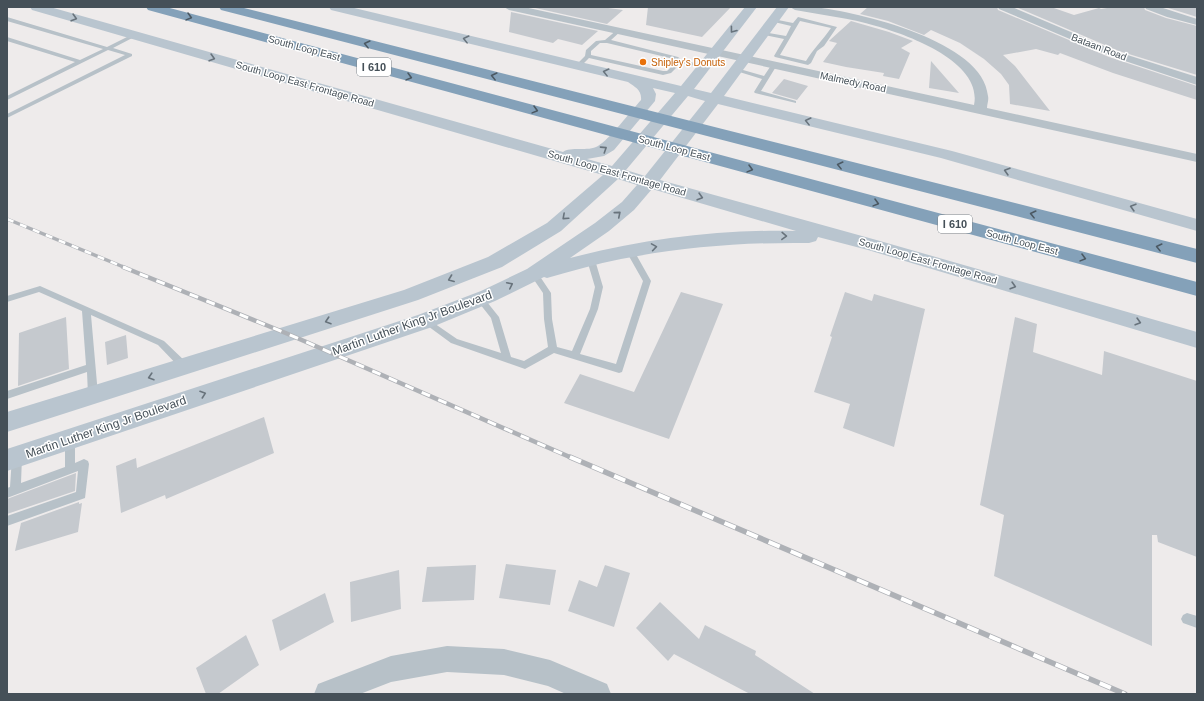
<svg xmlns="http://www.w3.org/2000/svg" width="1204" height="701" font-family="Arial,sans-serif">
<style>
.building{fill:#c5c9ce}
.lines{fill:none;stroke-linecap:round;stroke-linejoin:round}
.service{fill:#b7c1c8;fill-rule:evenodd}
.minor{fill:#b7c1c8;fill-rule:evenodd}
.secondary{fill:#b9c5cf;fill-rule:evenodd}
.motorway{fill:#84a1b9;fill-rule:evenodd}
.rail-far2-casing{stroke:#aeb1b6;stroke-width:3.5}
.rail-far1-casing{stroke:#aeb1b6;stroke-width:4.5}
.rail-casing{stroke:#aeb1b6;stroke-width:5.5}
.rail-far2{stroke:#fff;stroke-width:2.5;stroke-dasharray:7;stroke-linecap:butt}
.rail-far1{stroke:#fff;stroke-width:3;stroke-dasharray:9;stroke-linecap:butt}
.rail{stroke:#fff;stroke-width:4;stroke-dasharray:12;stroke-linecap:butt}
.oneway{stroke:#4b5862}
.oneway2{stroke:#68737c}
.food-dot{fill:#e8710a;stroke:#fff;stroke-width:1.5}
.labels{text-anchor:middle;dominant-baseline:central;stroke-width:3;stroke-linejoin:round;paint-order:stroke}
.far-street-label{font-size:10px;fill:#455058;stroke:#fff}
.far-food-label{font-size:10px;fill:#c56008;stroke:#fff;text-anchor:start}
.shield{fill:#fff;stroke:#7d848a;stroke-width:1}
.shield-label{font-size:11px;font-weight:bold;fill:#455058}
.street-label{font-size:12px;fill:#455058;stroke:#fff}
</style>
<rect width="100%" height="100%" fill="#eeebeb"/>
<path class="building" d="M531,7H601L623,10L607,24Z
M648,7H731L702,37L646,25Z
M868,7H997L998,10L1109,57L1197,86V100L1113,73L1060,53L1058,55L1036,49L1003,55L1015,66L1050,111L1010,104L1009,85L1001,74L984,59L960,43L931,30L924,35L888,21L860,14Z
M1016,7H1051L1074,15L1099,8L1101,9L1113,7H1144L1145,10L1166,18L1197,26V75L1119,51Z
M1165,7H1197V17Z
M511,12L598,31L582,45L558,39L553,43L509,32Z
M851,21L889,32L913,41L901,48L910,53L899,79L883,76L884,73L846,67L823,62L837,43L829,41L830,40Z
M931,61L959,93L929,88Z
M784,79L808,86L797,100L772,93Z
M681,292L723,304L669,439L564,403L580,374L634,392Z
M845,292L872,301L874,294L925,309L894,447L843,428L850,404L814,392L832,337L830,336Z
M66,317L69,369L18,386L19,333Z
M1015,317L1037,324L1033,352L1102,375L1104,351L1197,381V557L1158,542L1157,535H1152V646L994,576L1004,515L980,505Z
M126,335L128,358L107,365L105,342Z
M264,417L274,453L166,499L165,495L121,513L116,466L136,458L137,468Z
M76,473L75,491L7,514V499Z
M79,502V504L82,503L78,532L15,551L21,523Z
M506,564L556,570L550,605L499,598Z
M476,565L474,600L422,602L427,567Z
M605,565L630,573L614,627L568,611L579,580L597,587Z
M399,570L401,609L351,622L350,582Z
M325,593L334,622L280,651L272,620Z
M660,602L699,639L705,625L756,651L755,655L815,694H750L674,654L668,661L636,628Z
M246,635L259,665L218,694H206L196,668Z"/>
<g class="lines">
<path class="service" d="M7,17L107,47L133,34L138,35L113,48L132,54V56L7,118V114L125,55L108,50L7,100V96L75,62L7,41V37L80,60L103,49L7,21Z
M798,17L837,27L824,46L817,51L811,63L808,65L775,57L774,56L784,39L760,34L763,32L786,36L791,26L770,21L773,19L793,23ZM800,21L831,28C823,40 813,49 806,61L780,55Z
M618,29L621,31L611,40L678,57L682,60L708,66L705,68L681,63L671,73L663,75L589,58L580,67H576V65L585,56L586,50L596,41L605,40ZM600,43H607L674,59L677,61L667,71H663L591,55V51Z
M774,63L777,65L761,91L796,101V103L755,93L754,92L762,79L733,70L736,68L764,76L772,64Z
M630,248L633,249L651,281L622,372L619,373L554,353L525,369L451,343L421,321L422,319H428L457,339L501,353L491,318L476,299L477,297H483L499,317L511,357L524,361L548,347L544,319L543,293L530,274L534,271L537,272L551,293L552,319L557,347L572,351L590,309L595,287L587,260L591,257L595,260L603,287L598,309L580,354L616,364L643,281L626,251Z
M40,286L164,341L188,364L190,367L188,370H182L158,345L91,315L98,395L96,398L93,399L90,398L88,395L87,372L7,399V391L86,365L82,311L39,292L7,302V296Z
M70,436L74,437L75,440V463L84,459L88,461L89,464L85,498L7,526V516L76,492L78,471L7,498V488L10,487L12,457L13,454L17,453L21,454L22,457L21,483L65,467V440L66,437Z
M1187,613L1197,616V628L1183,623L1181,619L1183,615Z"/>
<path class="minor" d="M504,7H524L974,105C983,62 908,35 876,26C850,18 822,15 795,10L790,7C798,7 806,6 814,7C858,12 984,41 988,96C989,100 987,104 987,108L1197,154V162L509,10Z
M998,7H1012L1118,52L1197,77V85L1110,56L999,9Z
M1145,7H1160L1197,19V25L1167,17L1146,9Z
M447,646L504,649L550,660L607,684L611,694H566L548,686L504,675L447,672L391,682L360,694H314L318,684L391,656Z"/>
<path class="secondary" d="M30,7H50L563,152C570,146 588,152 598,146C609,140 631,111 641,100C642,90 635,87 628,82L331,10L329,7H350L681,86L745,7H757L694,89L711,93L777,7H789L724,96L952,151L1197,219V231L941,158L718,104L660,180L880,241L1197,332V348L868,250L818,237L816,241L809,243C746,242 683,247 621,259C596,264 572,271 547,278L544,277L495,301L432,327L7,471V449L418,315L481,291L527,269L595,223L622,202L637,185L618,179L561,231L502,267L418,300L7,432V412L404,290L488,257L547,223L603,175L32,10ZM653,88L675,93L612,166L587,159L604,156L614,150L655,101L656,94ZM688,96L705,101L645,176L626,170ZM652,189L796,231C720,229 644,239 570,258L609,231L634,210Z"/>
<path class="motorway" d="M146,7H166L1197,282V296L148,10Z
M219,7H240L1197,249V263L221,10Z"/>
<defs>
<path id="rail-far2" d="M7,219L126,268"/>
<path id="rail-far1" d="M123,267L288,334L572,458"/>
<path id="rail" d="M570,457L1125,694"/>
</defs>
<use href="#rail-far2" class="rail-far2-casing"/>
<use href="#rail-far1" class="rail-far1-casing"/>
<use href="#rail" class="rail-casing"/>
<use href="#rail-far2" class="rail-far2"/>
<use href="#rail-far1" class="rail-far1"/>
<use href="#rail" class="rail"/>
</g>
<defs><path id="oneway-chevron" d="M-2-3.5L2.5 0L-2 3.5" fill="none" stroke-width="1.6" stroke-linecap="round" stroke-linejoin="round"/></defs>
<g class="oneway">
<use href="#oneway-chevron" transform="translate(189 17) rotate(15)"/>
<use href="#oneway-chevron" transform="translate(367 44) rotate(-166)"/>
<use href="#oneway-chevron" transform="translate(494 76) rotate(-166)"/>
<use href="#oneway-chevron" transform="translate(409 77) rotate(15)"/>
<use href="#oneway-chevron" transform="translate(535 110) rotate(15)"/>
<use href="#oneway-chevron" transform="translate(840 165) rotate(-166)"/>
<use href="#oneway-chevron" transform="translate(750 169) rotate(15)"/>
<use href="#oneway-chevron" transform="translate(876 203) rotate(15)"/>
<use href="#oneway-chevron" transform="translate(1033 214) rotate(-166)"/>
<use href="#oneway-chevron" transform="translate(1159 247) rotate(-166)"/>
<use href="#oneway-chevron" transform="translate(1083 258) rotate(15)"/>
</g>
<g class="oneway2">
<use href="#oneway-chevron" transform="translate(74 18) rotate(16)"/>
<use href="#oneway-chevron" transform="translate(733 30) rotate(127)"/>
<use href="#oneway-chevron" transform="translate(466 39) rotate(-166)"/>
<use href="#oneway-chevron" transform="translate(212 58) rotate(16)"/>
<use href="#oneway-chevron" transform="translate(606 72) rotate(-166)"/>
<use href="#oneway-chevron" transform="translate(808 121) rotate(-166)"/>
<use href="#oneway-chevron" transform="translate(604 149) rotate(-33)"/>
<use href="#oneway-chevron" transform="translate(1007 171) rotate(-164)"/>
<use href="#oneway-chevron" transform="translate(700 197) rotate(16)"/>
<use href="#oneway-chevron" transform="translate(1133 207) rotate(-164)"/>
<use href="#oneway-chevron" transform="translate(618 214) rotate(-40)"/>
<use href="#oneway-chevron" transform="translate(565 217) rotate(138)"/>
<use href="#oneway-chevron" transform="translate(784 236) rotate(2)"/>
<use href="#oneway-chevron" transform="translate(654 247) rotate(-9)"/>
<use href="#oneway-chevron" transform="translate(451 279) rotate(159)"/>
<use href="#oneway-chevron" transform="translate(510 285) rotate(-26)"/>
<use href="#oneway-chevron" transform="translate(1013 286) rotate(16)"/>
<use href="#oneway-chevron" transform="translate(328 321) rotate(162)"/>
<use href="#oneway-chevron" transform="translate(1138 322) rotate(16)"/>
<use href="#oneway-chevron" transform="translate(151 377) rotate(163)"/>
<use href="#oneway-chevron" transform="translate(203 394) rotate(-19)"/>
</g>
<circle class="food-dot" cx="643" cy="62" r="4"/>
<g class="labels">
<g class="far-street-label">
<text transform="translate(1099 47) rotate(21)">Bataan Road</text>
<text transform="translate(304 48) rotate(15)">South Loop East</text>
<text transform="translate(853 82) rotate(12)">Malmedy Road</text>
<text transform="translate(305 84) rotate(16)">South Loop East Frontage Road</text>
<text transform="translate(674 148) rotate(15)">South Loop East</text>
<text transform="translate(617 173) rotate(16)">South Loop East Frontage Road</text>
<text transform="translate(1022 242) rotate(15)">South Loop East</text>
<text transform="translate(928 261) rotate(16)">South Loop East Frontage Road</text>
</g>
<g class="far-food-label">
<text x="651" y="62">Shipley's Donuts</text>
</g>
<g class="shield">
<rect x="357" y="58" width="34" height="18" rx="3"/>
<rect x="938" y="215" width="34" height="18" rx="3"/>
</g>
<g class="shield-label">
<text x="374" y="67">I 610</text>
<text x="955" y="224">I 610</text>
</g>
<g class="street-label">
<text transform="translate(412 323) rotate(-20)">Martin Luther King Jr Boulevard</text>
<text transform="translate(106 427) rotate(-19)">Martin Luther King Jr Boulevard</text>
</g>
</g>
<rect width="1204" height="701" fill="none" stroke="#455058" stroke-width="16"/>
</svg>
